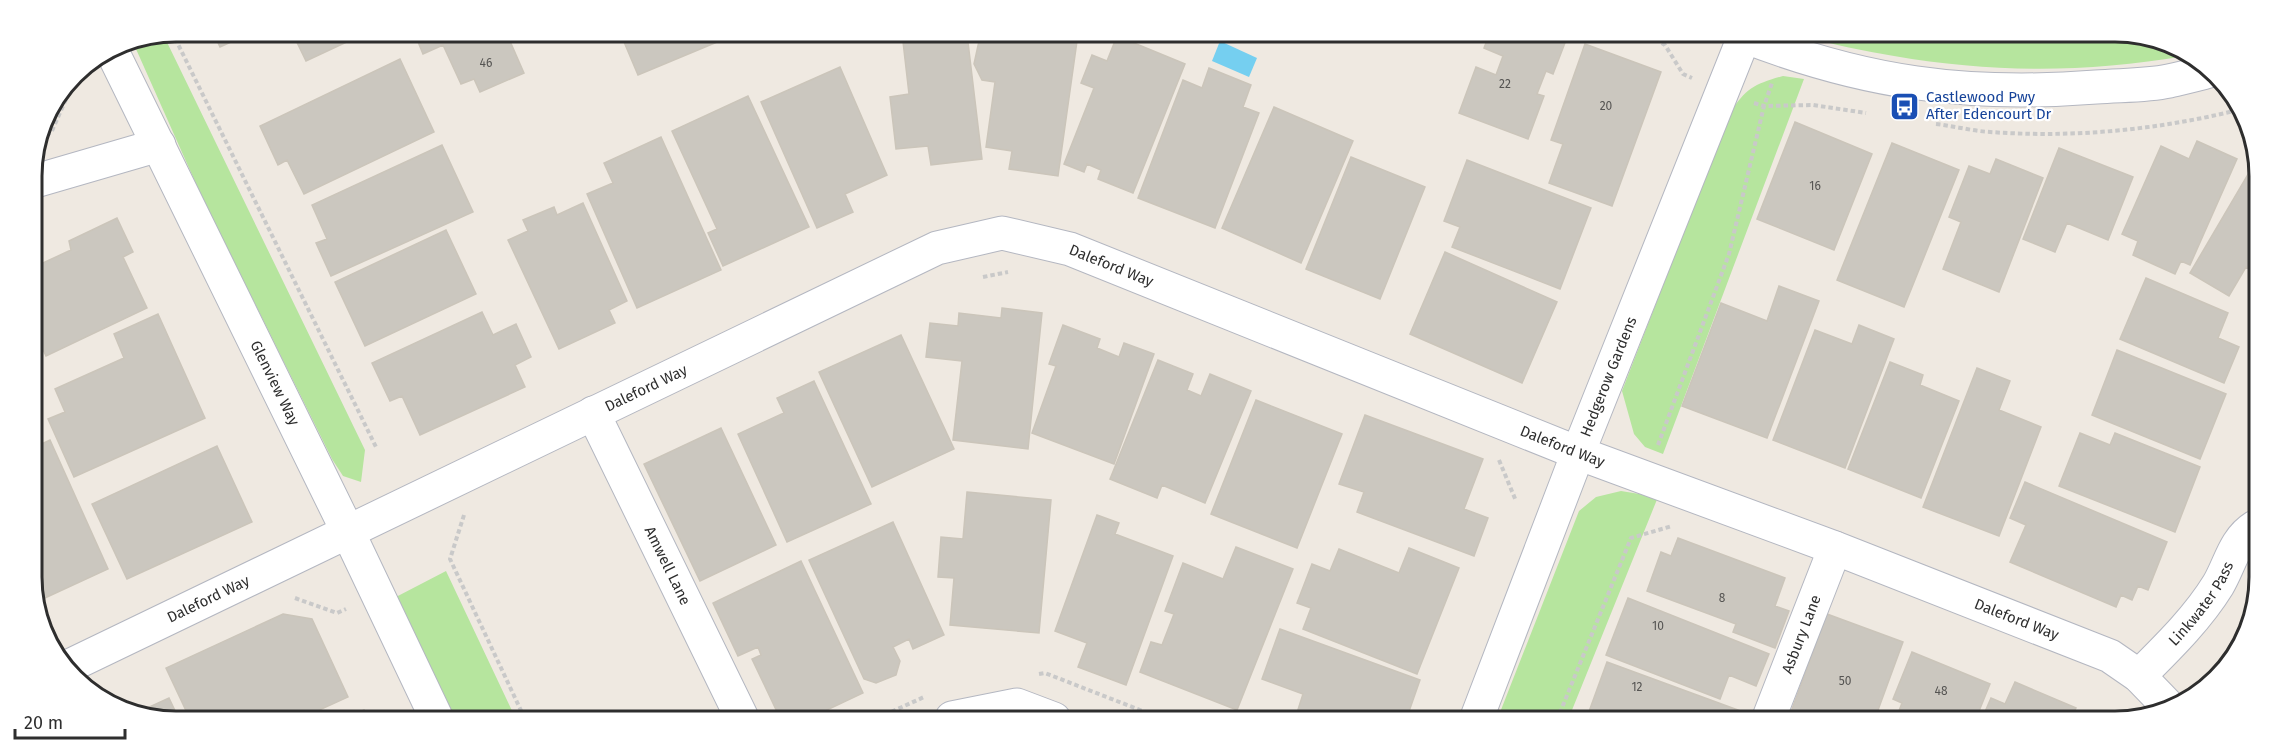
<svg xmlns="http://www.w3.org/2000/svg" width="2291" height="753" font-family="'Fira Sans',sans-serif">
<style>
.green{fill:#b6e59e}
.water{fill:#75cff0}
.building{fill:#cbc7bf;stroke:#cbc5ba;stroke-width:1.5}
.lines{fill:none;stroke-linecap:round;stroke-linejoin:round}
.street-casing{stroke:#b4b7c1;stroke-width:35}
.secondary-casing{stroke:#b4b7c1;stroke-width:35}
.path{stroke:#c9c9c9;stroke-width:4;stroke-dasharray:4.5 3;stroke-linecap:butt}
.street{stroke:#fff;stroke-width:33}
.secondary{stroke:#fff;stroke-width:33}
.labels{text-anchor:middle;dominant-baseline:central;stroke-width:4.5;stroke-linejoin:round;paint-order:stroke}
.number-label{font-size:12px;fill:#555452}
.transit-label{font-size:15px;fill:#164399;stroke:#fff;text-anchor:start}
.street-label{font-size:15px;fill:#2e2e2e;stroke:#fff}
.rim{fill:none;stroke:#2e2e2e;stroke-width:3}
</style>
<rect width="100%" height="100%" fill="#efe9e1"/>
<path class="green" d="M163,34L365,450L361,482L343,476L332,459L201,195L132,40Z
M1805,36L2153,37L2185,56C2085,73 1993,73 1894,56C1864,51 1833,45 1805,36Z
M1783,76L1804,79L1663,454L1645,447L1634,434L1622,391L1730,113C1746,88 1755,84 1783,76Z
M1621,491L1658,497L1568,720H1497L1579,511L1596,497Z
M446,571L515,717H451L394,598Z"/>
<path class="water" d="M1220,41L1257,58L1249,77L1212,61Z"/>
<path class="building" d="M213,32H253L220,47Z
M292,32H368L306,61Z
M414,32H506L524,73L480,92L474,79L461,84L443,45L423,54Z
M644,33H713L717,42L638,75L624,42Z
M902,33L967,34L982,159L931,165L928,146L896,149L890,97L909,94Z
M993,34H1078L1058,176L1009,169L1012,151L986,147L995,82L982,80L974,64L979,41Z
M1489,35H1568L1553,74L1546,71L1537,94L1544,96L1528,139L1459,113L1476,67L1496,75L1503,56L1484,48Z
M1117,36L1185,64L1133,193L1098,179L1101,170L1087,164L1084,172L1064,164L1094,88L1081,83L1092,55L1107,61Z
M1585,44L1661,72L1612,206L1549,183L1563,144L1551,140Z
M400,59L434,132L304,194L287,160L278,165L260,126Z
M840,67L887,175L845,194L853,212L817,228L761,102Z
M1209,68L1251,85L1243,107L1259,113L1215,228L1138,198L1183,80L1202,88Z
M748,96L809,227L723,266L708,233L717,229L672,131Z
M1274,107L1353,141L1301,263L1222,228Z
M1795,122L1872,154L1834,250L1757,219Z
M661,137L721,270L637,308L587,194L613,183L604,163Z
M2197,141L2237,159L2190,265L2181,261L2175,274L2133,255L2138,241L2122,234L2161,146L2189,159Z
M1892,143L1959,170L1904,307L1837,280Z
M442,145L473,212L331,276L316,243L327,239L312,205Z
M2059,148L2133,177L2108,240L2067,223L2055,252L2023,239Z
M1351,157L1425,187L1380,299L1306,269Z
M1996,159L2043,178L1999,292L1943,269L1961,222L1949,217L1969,166L1990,174Z
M2257,159L2256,266L2254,271L2246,267L2229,296L2190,273Z
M1467,160L1591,208L1560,289L1452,247L1460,227L1444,221Z
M583,203L627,301L609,310L615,323L559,349L508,240L528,231L523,220L554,207L557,215Z
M117,218L133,252L123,257L147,308L46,356L33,328L32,268L71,250L69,241Z
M446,230L476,294L365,346L335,282Z
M1445,252L1557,302L1522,383L1410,334Z
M2146,278L2228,313L2218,338L2239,347L2224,383L2120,339Z
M1779,286L1819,301L1767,438L1682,406L1721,303L1767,321Z
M1002,308L1042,313L1028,449L953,440L962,361L926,357L930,323L958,326L959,313L1001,318Z
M482,312L493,335L516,324L531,357L515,365L525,387L420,435L402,396L390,401L372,363Z
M158,314L205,418L74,477L48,419L65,412L55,389L124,358L114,334Z
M1063,325L1100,339L1097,348L1119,357L1124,343L1154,354L1114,464L1032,433L1056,366L1049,364Z
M1859,325L1894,339L1845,468L1773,440L1815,330L1852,344Z
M901,335L954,449L872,487L819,372Z
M2117,350L2226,394L2200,459L2092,415Z
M1158,360L1193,374L1187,390L1201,396L1210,374L1251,391L1205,503L1162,485L1157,498L1110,479Z
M1890,362L1923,375L1920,385L1959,401L1921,498L1848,469Z
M1977,368L2010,381L1999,410L2041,427L1999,536L1923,507Z
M814,381L871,504L787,542L738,434L784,413L777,398Z
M1256,400L1342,434L1297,548L1211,514Z
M1365,415L1483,459L1464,509L1488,518L1474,556L1357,512L1364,492L1339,484Z
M721,428L776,545L700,581L644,464Z
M2080,433L2110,445L2115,433L2200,467L2175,532L2059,486Z
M50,440L108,569L34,603L33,448Z
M217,446L252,522L127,579L92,504Z
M2025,482L2167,542L2148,590L2138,586L2132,600L2121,595L2116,607L2010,562L2026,525L2010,518Z
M967,492L1051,500L1039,633L950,625L954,578L938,577L941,537L963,539Z
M1097,515L1119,523L1115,534L1173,556L1126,685L1078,667L1087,643L1055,631Z
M893,522L944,635L913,649L909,639L893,647L900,661L896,675L876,683L864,679L809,560Z
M1678,538L1785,578L1775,606L1789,611L1775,648L1733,632L1736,624L1647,591L1661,552L1671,556Z
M1236,547L1293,569L1237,710L1140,672L1151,642L1162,645L1174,614L1165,611L1183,563L1223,579Z
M1409,548L1459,568L1417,674L1303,629L1311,608L1297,603L1312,564L1330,571L1339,549L1399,573Z
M801,561L863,693L810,718H795L793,714L780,718L752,659L761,655L758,647L738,656L713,603Z
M1628,598L1769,654L1756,686L1729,675L1720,699L1606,655Z
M283,614L312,619L348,697L304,717H244L241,711L228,717H189L166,668Z
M1827,614L1903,642L1874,721L1788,720Z
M1280,629L1420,680L1406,720L1295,719L1303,694L1262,679Z
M1912,652L1990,684L1975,721H1895L1902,703L1893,699Z
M1607,662L1746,713L1743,720H1595L1587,717Z
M2015,682L2076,708L2070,721H1981L1991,698L2005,704Z
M169,698L178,717L138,716L134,714Z
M364,710L367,717H348Z"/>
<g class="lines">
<defs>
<g id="street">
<path id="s1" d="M111,49L348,532L436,717"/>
<path d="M32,182L159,145"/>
<path id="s2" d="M593,413L742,718"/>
<path id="s3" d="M65,668L937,248L1002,233L1070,249L1578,453L1835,548L2110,656L2139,676L2167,705"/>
<path id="s4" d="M2139,676C2167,648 2197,619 2218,585C2230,565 2234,540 2255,527"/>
<path d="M952,718L1017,705L1054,719"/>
<path id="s5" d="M1476,720L1578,453L1744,37"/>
<path id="s6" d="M1768,720L1835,548"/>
</g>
<path id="secondary" d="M1741,35C1863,83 1966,97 2096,87C2120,85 2145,86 2169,81C2182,78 2196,75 2209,71"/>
</defs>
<use href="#street" class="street-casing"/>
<use href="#secondary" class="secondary-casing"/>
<path class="path" d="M172,32L376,447
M1649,35L1665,45L1683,74L1692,78
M1754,103L1764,106L1813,105L1866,113
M1936,124C1954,126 1972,131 1990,132C2074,138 2157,130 2238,110
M39,137L51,133L79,70
M983,277L1008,272
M1658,445L1729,254L1764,106L1772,83
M1499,460L1516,501
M464,515L450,559L524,717
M295,598L337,613L346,609
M1039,674L1045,673L1163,719
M878,718L924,697
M1557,720L1631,538L1672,526"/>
<use href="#street" class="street"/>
<use href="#secondary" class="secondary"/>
</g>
<defs>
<symbol id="bus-square" viewBox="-11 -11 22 22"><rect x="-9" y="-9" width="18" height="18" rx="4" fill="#1a4fb4" stroke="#fff"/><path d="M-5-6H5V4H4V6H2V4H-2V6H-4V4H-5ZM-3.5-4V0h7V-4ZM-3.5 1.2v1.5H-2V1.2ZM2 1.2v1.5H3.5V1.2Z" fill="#fff"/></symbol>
</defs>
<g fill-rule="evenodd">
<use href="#bus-square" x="1888" y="90" width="33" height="33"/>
</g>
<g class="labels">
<g class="number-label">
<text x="486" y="63">46</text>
<text x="1505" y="84">22</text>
<text x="1606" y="106">20</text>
<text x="1815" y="186">16</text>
<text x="1722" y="598">8</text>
<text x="1658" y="626">10</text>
<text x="1845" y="681">50</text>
<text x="1637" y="687">12</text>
<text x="1941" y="691">48</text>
</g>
<g class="transit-label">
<text x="1926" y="97">Castlewood Pwy<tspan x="1926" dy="17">After Edencourt Dr</tspan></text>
</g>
<g class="street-label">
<text stroke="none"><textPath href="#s3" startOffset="1149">Daleford Way</textPath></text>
<text stroke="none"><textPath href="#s5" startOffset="368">Hedgerow Gardens</textPath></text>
<text stroke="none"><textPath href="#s1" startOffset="372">Glenview Way</textPath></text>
<text stroke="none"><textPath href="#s3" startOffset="645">Daleford Way</textPath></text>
<text stroke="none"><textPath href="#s3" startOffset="1635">Daleford Way</textPath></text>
<text stroke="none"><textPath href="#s2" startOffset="170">Amwell Lane</textPath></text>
<text stroke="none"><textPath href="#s3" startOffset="159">Daleford Way</textPath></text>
<text stroke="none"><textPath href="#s4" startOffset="96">Linkwater Pass</textPath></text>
<text stroke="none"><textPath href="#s3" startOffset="2121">Daleford Way</textPath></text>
<text stroke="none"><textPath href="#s6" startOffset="92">Asbury Lane</textPath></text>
</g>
</g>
<path d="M0 0H2291V753H0ZM176 42H2115A134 134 0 0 1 2249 176V577A134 134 0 0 1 2115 711H176A134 134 0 0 1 42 577V176A134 134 0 0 1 176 42Z" fill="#fff" fill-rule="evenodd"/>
<path class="rim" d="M176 42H2115A134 134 0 0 1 2249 176V577A134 134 0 0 1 2115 711H176A134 134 0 0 1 42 577V176A134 134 0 0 1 176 42Z"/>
<path d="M15 729v9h110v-9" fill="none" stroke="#2e2e2e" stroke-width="3"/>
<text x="24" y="729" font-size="18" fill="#2e2e2e" stroke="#ffffff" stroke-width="4.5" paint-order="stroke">20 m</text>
</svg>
